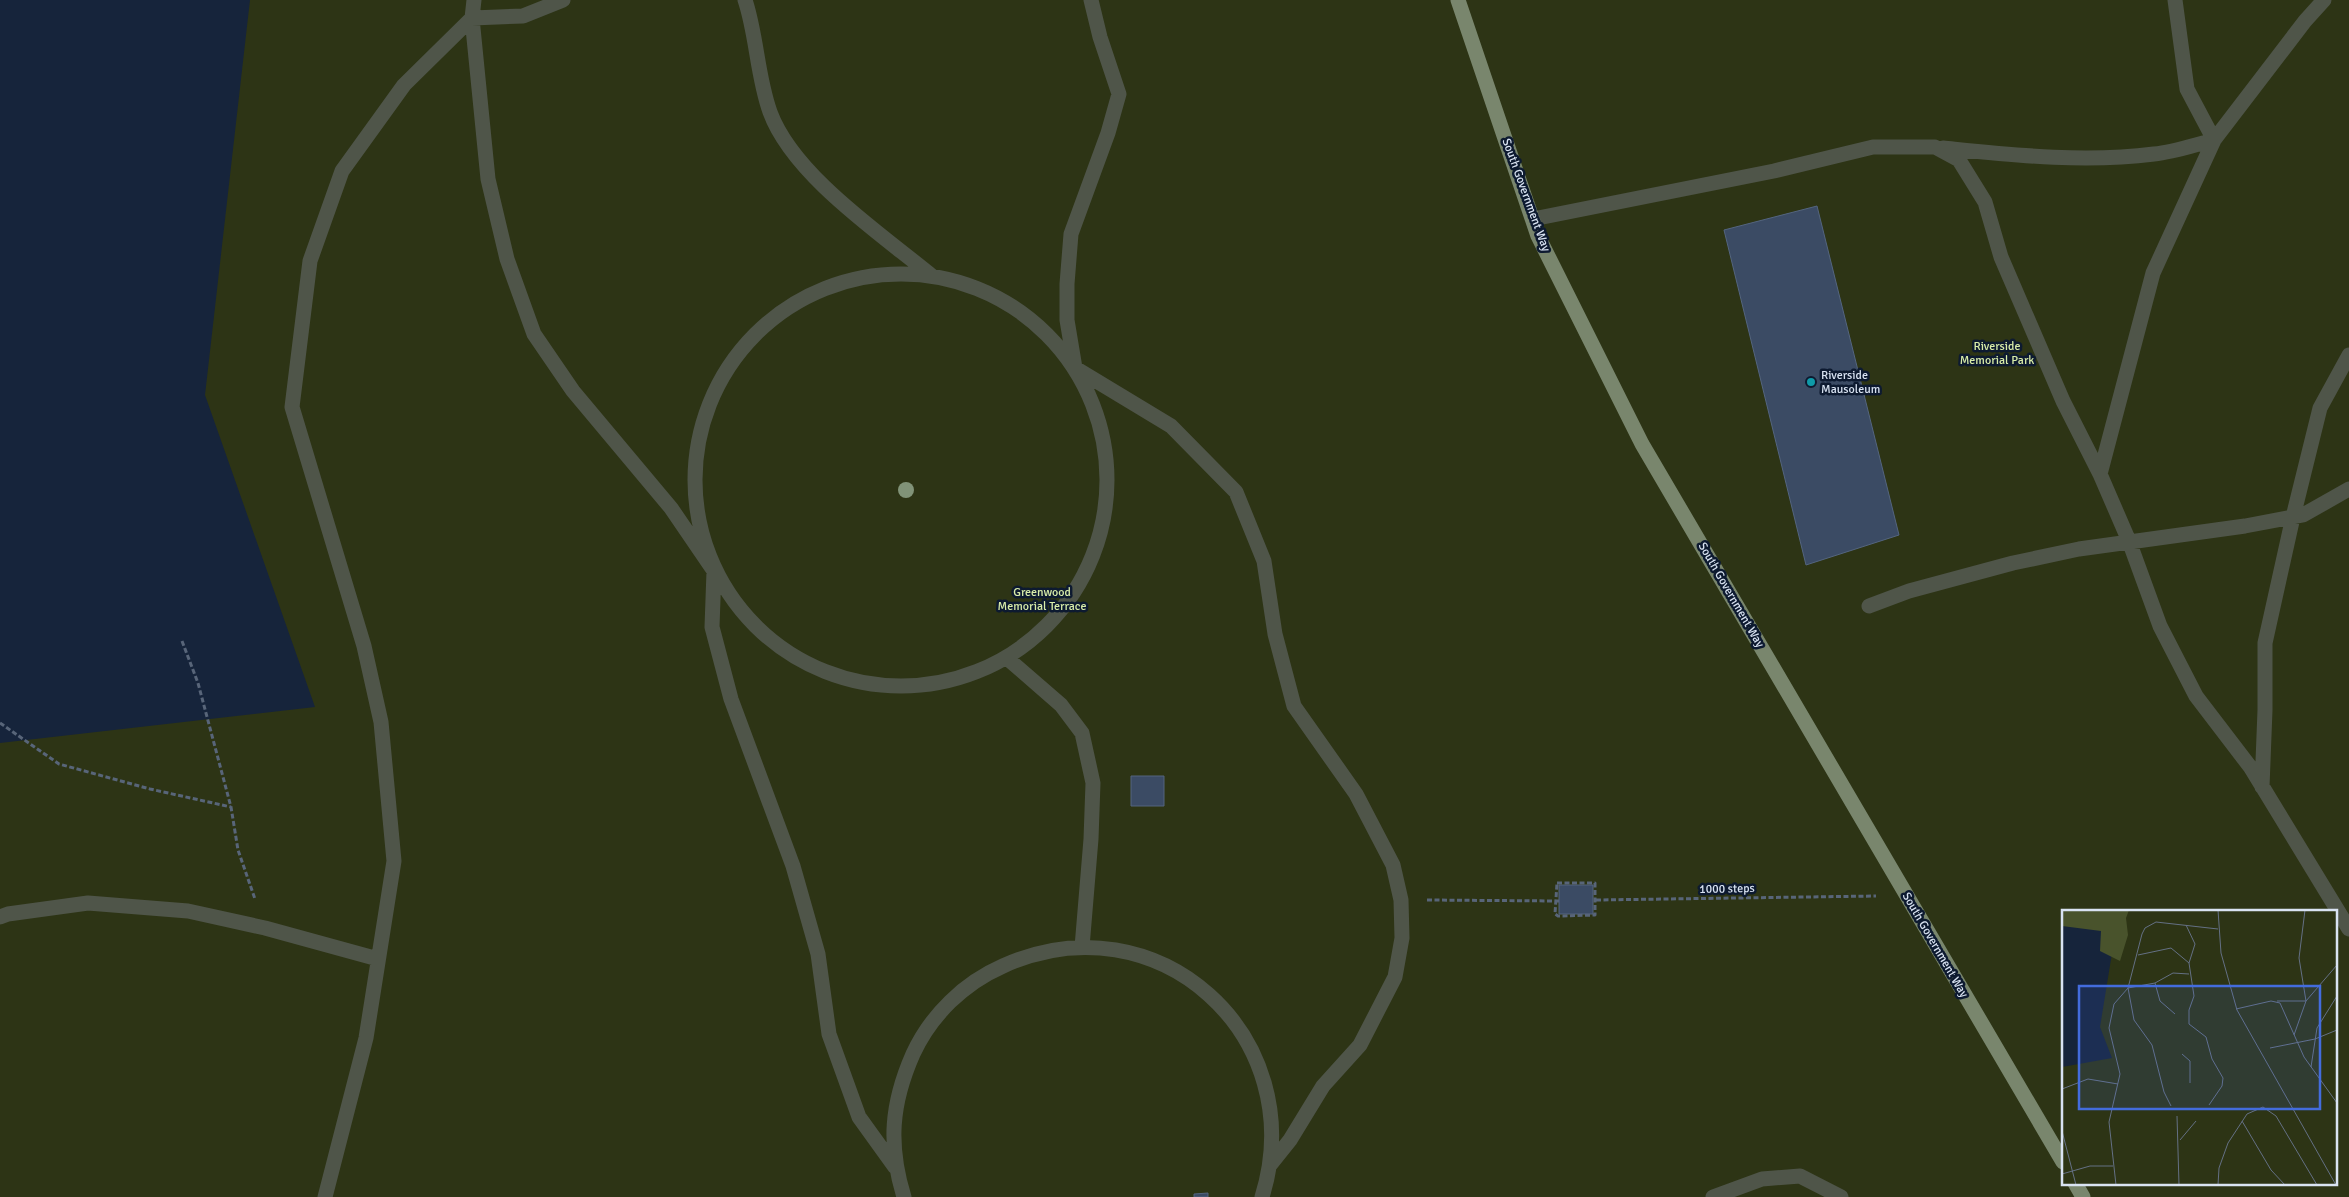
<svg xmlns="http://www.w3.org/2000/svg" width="2349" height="1197" font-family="Signika,sans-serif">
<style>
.green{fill:#2d3415;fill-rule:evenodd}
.building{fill:#3b4b64;stroke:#54657f}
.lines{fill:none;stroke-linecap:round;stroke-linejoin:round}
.path{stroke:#586579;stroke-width:3;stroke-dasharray:5 2.5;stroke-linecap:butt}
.lane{stroke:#4f5549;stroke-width:15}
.primary{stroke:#79866d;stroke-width:15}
.tree{fill:#819378}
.culture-dot{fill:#0f9aa8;stroke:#0d1a30;stroke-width:2}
.labels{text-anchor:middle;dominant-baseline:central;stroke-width:5;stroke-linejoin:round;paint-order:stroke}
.street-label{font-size:12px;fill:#d9e3f2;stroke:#0d1a30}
.park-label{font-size:12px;fill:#d9eda9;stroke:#0d1a30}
.poi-label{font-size:12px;fill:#d9e3f2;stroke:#0d1a30;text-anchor:start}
.inset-road{fill:none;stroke:#647084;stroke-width:1}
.view{fill:#436cdd;fill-opacity:0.15;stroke:#436cdd;stroke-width:2.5}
.inset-edge{fill:none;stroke:#d9e3f2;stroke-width:2.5}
</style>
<rect width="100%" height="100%" fill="#16243b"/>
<path class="green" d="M250,0H2349V1197H0V743L315,707L205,395ZM2063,911H2335V1183H2063Z"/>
<path class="building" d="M1817,206L1899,535L1806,565L1724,230Z
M1131,776H1164V806H1131Z
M1559,885H1593V914H1559Z
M1208,1193V1197H1194V1194Z"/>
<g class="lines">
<path class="path" d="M182,641L198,683L231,807L238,850L255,899
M0,723L59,764L150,789L231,807
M1557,883H1595V915L1558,916L1555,914Z
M1427,900L1559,901
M1596,900L1876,896"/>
<path class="lane" d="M563,0L523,16L472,18L488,179L507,259L534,334L573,391L671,508L714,571L712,627L731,699L793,866L818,954L829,1034L859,1117L895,1167
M745,0C757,36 757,76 770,112C793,175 881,234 932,276
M1091,0L1100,37L1119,94L1108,133L1071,234L1067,284V320L1075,368L1171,426L1236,492L1264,561L1275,634L1294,706L1356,794L1393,865L1401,900L1402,938L1395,977L1360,1045L1323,1086L1290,1140L1270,1165
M1943,148C2013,155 2083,163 2154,154C2174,152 2194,145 2214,140L2187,89L2175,0
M1533,219L1774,171L1873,147H1935L1959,160L1985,202L2001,257L2063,401L2100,474L2129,541L2160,626L2196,696L2251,768L2349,929
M695 480a206 206 0 1 1 412 0a206 206 0 1 1-412 0Z
M2100,474L2153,273L2214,140L2305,21L2324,0
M1869,606L1909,591L2013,563L2079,549L2245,526L2303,515L2349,489
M1007,658L1061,705L1082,733L1093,783L1091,839L1082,947
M2262,787L2265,710V643L2293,517L2320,408L2349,355
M0,917L8,914L88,903L188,911L265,928L378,959
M325,1197L366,1038L394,861L381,722L364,646L292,407L310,261L342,171L404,85L472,18L474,0
M904,1197C888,1145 891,1104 913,1054C931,1015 964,983 1003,966C1157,896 1312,1036 1262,1197
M1713,1197L1762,1179L1800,1176L1841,1197"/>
<path class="primary" d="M1458,0L1538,236L1642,444L2063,1162
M2075,1183L2083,1197"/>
</g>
<circle class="tree" cx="906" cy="490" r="8"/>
<circle class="culture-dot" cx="1811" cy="382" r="5"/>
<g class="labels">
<g class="street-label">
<text transform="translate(1526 195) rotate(70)">South Government Way</text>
<text transform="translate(1731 595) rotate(60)">South Government Way</text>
<text transform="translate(1727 889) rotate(-1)">1000 steps</text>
<text transform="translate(1935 945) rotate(60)">South Government Way</text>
</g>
<g class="park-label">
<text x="1997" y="346">Riverside<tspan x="1997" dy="14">Memorial Park</tspan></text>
<text x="1042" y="592">Greenwood<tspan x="1042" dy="14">Memorial Terrace</tspan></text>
</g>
<g class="poi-label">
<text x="1821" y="375">Riverside<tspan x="1821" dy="14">Mausoleum</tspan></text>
</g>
</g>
<g transform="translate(2062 910)">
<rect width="275" height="275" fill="#16243b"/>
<path d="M57,0H275V275H0V157L50,148L38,117Z" fill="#2d3415"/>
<path d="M0,0H67L64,8L66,25L58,51L38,41L39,21L0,16Z" fill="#49532c"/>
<path class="inset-road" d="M156,0L159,43L175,100L274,275M124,15L133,34L127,53M76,45L109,38L127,53L132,86L127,100V114L144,127L150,149L161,168L160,176L147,195M93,73L98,91L113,104M215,91H244L237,48L243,0M174,99L209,91L218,93L242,147L275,193M232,125L244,91L275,55M208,138L253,129L275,120M120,144L128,151V173M249,157L255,118L275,86M0,179L26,169L56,174M109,196L102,182L90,135L72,110L66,78L93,73L111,63L127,64M115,206L117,275M180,211L209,260L223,275M0,221L14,275M118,230L134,211M0,264L28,256H51M54,275L47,212L58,164L47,118L52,94L66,78L80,24L83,18L94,12L156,19M156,275L157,258L166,233L185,204L201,197L214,206L255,275"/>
<path class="view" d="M17,76H258V199H17Z"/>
<rect width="275" height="275" class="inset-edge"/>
</g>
</svg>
